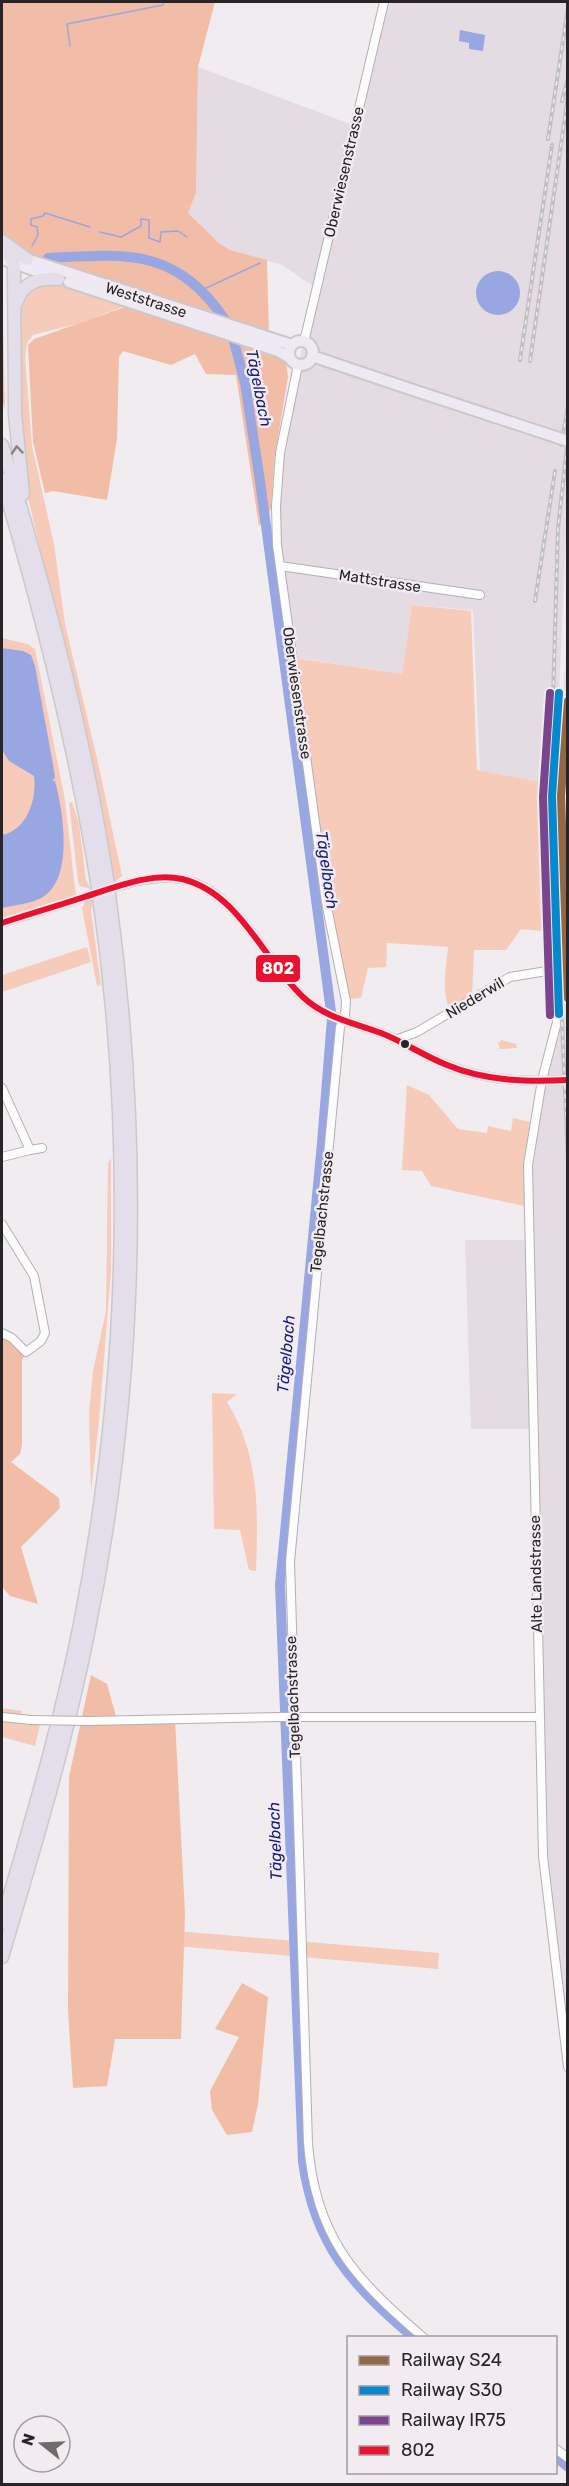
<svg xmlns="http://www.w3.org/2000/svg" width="569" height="2486" font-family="Rubik,sans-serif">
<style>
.built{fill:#e5dbe2}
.green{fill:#f6cbba}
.forest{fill:#f2bda6}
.water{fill:#98a7e2}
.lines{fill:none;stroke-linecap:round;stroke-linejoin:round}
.stream{stroke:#98a7e2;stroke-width:1.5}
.river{stroke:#98a7e2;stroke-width:10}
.minor-casing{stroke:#b2b0b1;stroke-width:10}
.major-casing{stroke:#cbc8ca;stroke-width:14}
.highway-casing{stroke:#cbc8ca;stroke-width:15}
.minor{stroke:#fdfcfd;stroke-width:8}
.major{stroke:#eee9f2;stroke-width:10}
.highway{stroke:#e4deea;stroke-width:12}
.rail-casing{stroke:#c1c0c0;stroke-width:4}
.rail{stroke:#f2ebf0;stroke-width:1.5;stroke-dasharray:4.5;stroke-linecap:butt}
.minor-bridge-casing{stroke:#b2b0b1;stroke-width:10;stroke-linecap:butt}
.major-bridge-casing{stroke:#cbc8ca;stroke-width:14;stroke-linecap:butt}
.highway-bridge-casing{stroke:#cbc8ca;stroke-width:15;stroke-linecap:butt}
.minor-bridge{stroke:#fdfcfd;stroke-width:8}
.major-bridge{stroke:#eee9f2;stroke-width:10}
.highway-bridge{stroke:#e4deea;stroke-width:12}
.bus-1-casing{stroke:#f2ebf0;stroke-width:10}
.bus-1{stroke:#ea102f;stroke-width:6}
.rail-1-casing{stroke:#f2ebf0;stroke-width:12}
.rail-2-casing{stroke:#f2ebf0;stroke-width:12}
.rail-3-casing{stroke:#f2ebf0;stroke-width:12}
.rail-1{stroke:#946644;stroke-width:8}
.rail-2{stroke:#0588cc;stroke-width:8}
.rail-3{stroke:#7a448f;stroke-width:8}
.oneway{stroke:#868288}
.bus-dot{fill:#272527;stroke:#f2ebf0;stroke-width:2}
.labels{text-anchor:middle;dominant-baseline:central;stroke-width:5;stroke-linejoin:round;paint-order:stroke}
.street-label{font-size:15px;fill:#272527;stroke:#f2ebf0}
.water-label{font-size:16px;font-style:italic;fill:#181d7c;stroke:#f2ebf0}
.line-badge{stroke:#f2ebf0;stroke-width:2}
.badge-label{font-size:16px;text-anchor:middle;font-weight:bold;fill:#fff}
</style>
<rect width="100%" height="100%" fill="#f1ecef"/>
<path class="built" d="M384,2H567L568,490L556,762L567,652V2067L543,1856L533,1429H471L465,1240H526L529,1231L528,1165L557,1022L546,783L480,771L473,610L412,605L402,674L292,657L280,566L277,477L298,365L316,288L282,265L230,250L219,243L188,213L196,193L198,67L355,126Z"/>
<path class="green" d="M56,282L128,305L80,323L33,335L27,343L25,357L32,446L54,544L65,624L99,767L122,876L113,883L94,772L25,486L20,446L18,307L34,283Z
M412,605L471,611L477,770L546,783L552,932L521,929L506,950H474L472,998L450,1012C441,986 446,972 448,947L387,943L386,967L368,968L361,998L349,999L329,902L295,658L402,674Z
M2,638L27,644L35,649L65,800L76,897L2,920Z
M72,802L79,824L86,880L91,889L80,886L78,881L69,803Z
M93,899L91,911L101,985L97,986L82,908L86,901Z
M87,947L91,962L2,992V975Z
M502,1040L516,1044L517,1048L500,1049L498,1043Z
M407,1085L429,1095L458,1129L487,1133L488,1126L511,1131L513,1118L530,1122L525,1163L524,1206L431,1186L422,1171L402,1170Z
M111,1158V1271L99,1421L91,1492L89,1413L93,1371L106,1311L108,1163Z
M212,1393L237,1394L227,1402C260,1456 258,1510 256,1571L249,1570L240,1530L214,1529Z
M2,1708L22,1711L19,1724L40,1725L35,1746L2,1737Z
M176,1931L439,1953L438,1969L176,1946Z"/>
<path class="forest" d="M2,2H215L198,67L196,193L188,213L219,243L230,250L267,260L269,336L34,257L2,234Z
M2,286L5,410L2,399Z
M128,306L276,354L286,362L288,377L274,461L271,509L259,526L236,375L206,374L195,354L171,365L123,351L119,357L117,439L107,500L53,491L45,493L33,442L28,345L34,339Z
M2,1333L26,1352L22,1360V1445L20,1454L11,1462L59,1498L60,1508L21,1547L38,1604L10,1596L2,1587Z
M91,1675L107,1684L117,1720L175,1719L185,1914L181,2039H115L107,2086L73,2088L68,2010L69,1777Z
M242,1983L268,1997L258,2104L252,2132L227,2135L212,2110L210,2091L239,2037L215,2029Z"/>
<path class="water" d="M460,30L485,35L483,51L469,49V43L459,41Z
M476 293a22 22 0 1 1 44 0a22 22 0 1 1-44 0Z
M2,648L23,651L31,655L35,666L54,770L55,778L52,781H55C63,810 74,878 43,897C32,904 14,905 2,908V835C27,830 37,799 34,776L9,761L2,750Z"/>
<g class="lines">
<path class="stream" d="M70,46L67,24L163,5V2
M100,232L121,237L141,226V219L149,220V238L160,242L161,232L178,231L187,237
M32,246L38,235L37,227L31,225V219L43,216L45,213L90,227
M202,290L260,263"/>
<path class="river" d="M48,258C128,254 175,247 226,321
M234,342L245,383L260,481L332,1019L322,1143L280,1585L303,2162C315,2246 352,2285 414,2338
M556,2457L568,2467"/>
<defs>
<path id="minor" d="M304,342L384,2
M298,365L280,453L276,506L277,545L326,902L346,1001L345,1016L340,1027L290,1562L308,2143C315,2237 355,2279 424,2338
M280,566L480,595
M2,923C30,914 59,905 88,896C119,886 149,874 181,879C237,889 265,962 303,997C323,1017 355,1023 381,1033C406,1043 429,1059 455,1068C487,1080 529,1082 563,1080
M398,1039L417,1032L510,977L553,970L557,1022L542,1080L528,1165L543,1856L568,2067
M2,1088L30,1150L2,1157
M30,1150L42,1148
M2,1224L34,1276L45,1333L41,1341L26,1352L12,1338L2,1333
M2,1717L31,1720
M89,1721L280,1717H539
M556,2449L568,2458"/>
<path id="major" d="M2,251L292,345
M2,259L48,275
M69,282L278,351L290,358
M289 353a12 12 0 1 1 24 0a12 12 0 1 1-24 0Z
M312,356L407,388"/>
<path id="highway" d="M2,241L27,259
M9,254L14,263L15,414L23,494
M16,303C23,282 38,278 58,279
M2,445C46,589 85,735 108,885
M2,480C42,614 76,750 98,888
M2,1922C30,1825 59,1728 79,1629C127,1388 134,1140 99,897
M2,1957C34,1850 66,1743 88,1633C138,1389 143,1140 109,894"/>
</defs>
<use href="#minor" class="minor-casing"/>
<use href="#major" class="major-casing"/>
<use href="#highway" class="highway-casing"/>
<use href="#minor" class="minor"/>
<use href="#major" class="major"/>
<use href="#highway" class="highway"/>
<defs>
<path id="rail" d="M562,101L568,78
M548,139L568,8
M520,360L552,145
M530,361L568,96
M568,438L558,528L551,768L568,1160
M561,445L568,406
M535,601L555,471
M568,1261V1278"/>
</defs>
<use href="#rail" class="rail-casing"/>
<use href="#rail" class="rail"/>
<defs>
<path id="minor-bridge" d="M31,1720L89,1721"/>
<path id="major-bridge" d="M407,388L568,441"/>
<path id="highway-bridge" d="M108,885L109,894
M98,888L99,897"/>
</defs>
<use href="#minor-bridge" class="minor-bridge-casing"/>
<use href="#major-bridge" class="major-bridge-casing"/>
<use href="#highway-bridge" class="highway-bridge-casing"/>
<use href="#minor-bridge" class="minor-bridge"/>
<use href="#major-bridge" class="major-bridge"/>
<use href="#highway-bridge" class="highway-bridge"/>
<defs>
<path id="bus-1" d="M2,923C29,914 57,906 84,897C114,888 150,872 182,879C240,893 263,960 303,997C325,1018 355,1023 381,1033C404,1042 424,1056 447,1065C485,1081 526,1082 568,1080"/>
</defs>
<use href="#bus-1" class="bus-1-casing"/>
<use href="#bus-1" class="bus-1"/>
<defs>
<path id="rail-1" d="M568,701L561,796L568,998"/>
<path id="rail-2" d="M559,1014L552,796L559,693"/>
<path id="rail-3" d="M550,1015L543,797L550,693"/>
</defs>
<use href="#rail-1" class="rail-1-casing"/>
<use href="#rail-2" class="rail-2-casing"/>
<use href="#rail-3" class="rail-3-casing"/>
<use href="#rail-1" class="rail-1"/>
<use href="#rail-2" class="rail-2"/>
<use href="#rail-3" class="rail-3"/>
</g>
<defs><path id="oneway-chevron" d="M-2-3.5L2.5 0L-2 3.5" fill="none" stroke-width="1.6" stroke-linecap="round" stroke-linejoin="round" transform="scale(1.5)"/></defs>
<use class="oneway" href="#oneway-chevron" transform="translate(17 450) rotate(-95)"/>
<circle class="bus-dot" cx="405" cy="1044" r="5"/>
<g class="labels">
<g class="street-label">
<text transform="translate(344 172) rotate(-77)">Oberwiesenstrasse</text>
<text transform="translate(146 300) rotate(18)">Weststrasse</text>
<text transform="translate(380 581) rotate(9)">Mattstrasse</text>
<text transform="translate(297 693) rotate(82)">Oberwiesenstrasse</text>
<text transform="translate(475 998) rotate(-31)">Niederwil</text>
<text transform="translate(322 1212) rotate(-84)">Tegelbachstrasse</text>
<text transform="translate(536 1574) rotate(-91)">Alte Landstrasse</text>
<text transform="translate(293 1697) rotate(-92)">Tegelbachstrasse</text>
</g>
<g class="water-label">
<text transform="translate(259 388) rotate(79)">Tägelbach</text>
<text transform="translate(327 870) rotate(82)">Tägelbach</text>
<text transform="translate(286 1354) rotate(-85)">Tägelbach</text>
<text transform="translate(275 1841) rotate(-92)">Tägelbach</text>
</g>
</g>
<rect class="line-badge" x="255" y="954" width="46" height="29" rx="6" fill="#ea102f"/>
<g class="badge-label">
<text x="278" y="974">802</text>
</g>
<rect width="569" height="2486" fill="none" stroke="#272527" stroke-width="6"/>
<rect x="347" y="2336" width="210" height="138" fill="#f2ebf0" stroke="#a19ca0" stroke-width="1.5"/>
<rect x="359" y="2356" width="30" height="9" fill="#946644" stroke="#a19ca0" stroke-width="1.5"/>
<text x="401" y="2366" font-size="18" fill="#272527">Railway S24</text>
<rect x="359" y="2386" width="30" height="9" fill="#0588cc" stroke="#a19ca0" stroke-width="1.5"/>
<text x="401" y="2396" font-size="18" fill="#272527">Railway S30</text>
<rect x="359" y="2416" width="30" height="9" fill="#7a448f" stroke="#a19ca0" stroke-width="1.5"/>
<text x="401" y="2426" font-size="18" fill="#272527">Railway IR75</text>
<rect x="359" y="2446" width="30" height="9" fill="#ea102f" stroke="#a19ca0" stroke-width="1.5"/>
<text x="401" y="2456" font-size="18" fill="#272527">802</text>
<g transform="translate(42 2444) rotate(288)"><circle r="28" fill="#f2ebf0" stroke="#a19ca0" stroke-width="1.5"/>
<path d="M0-4.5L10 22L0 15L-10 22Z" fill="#6e6b6d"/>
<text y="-9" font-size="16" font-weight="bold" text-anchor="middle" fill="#272527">N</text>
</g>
</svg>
